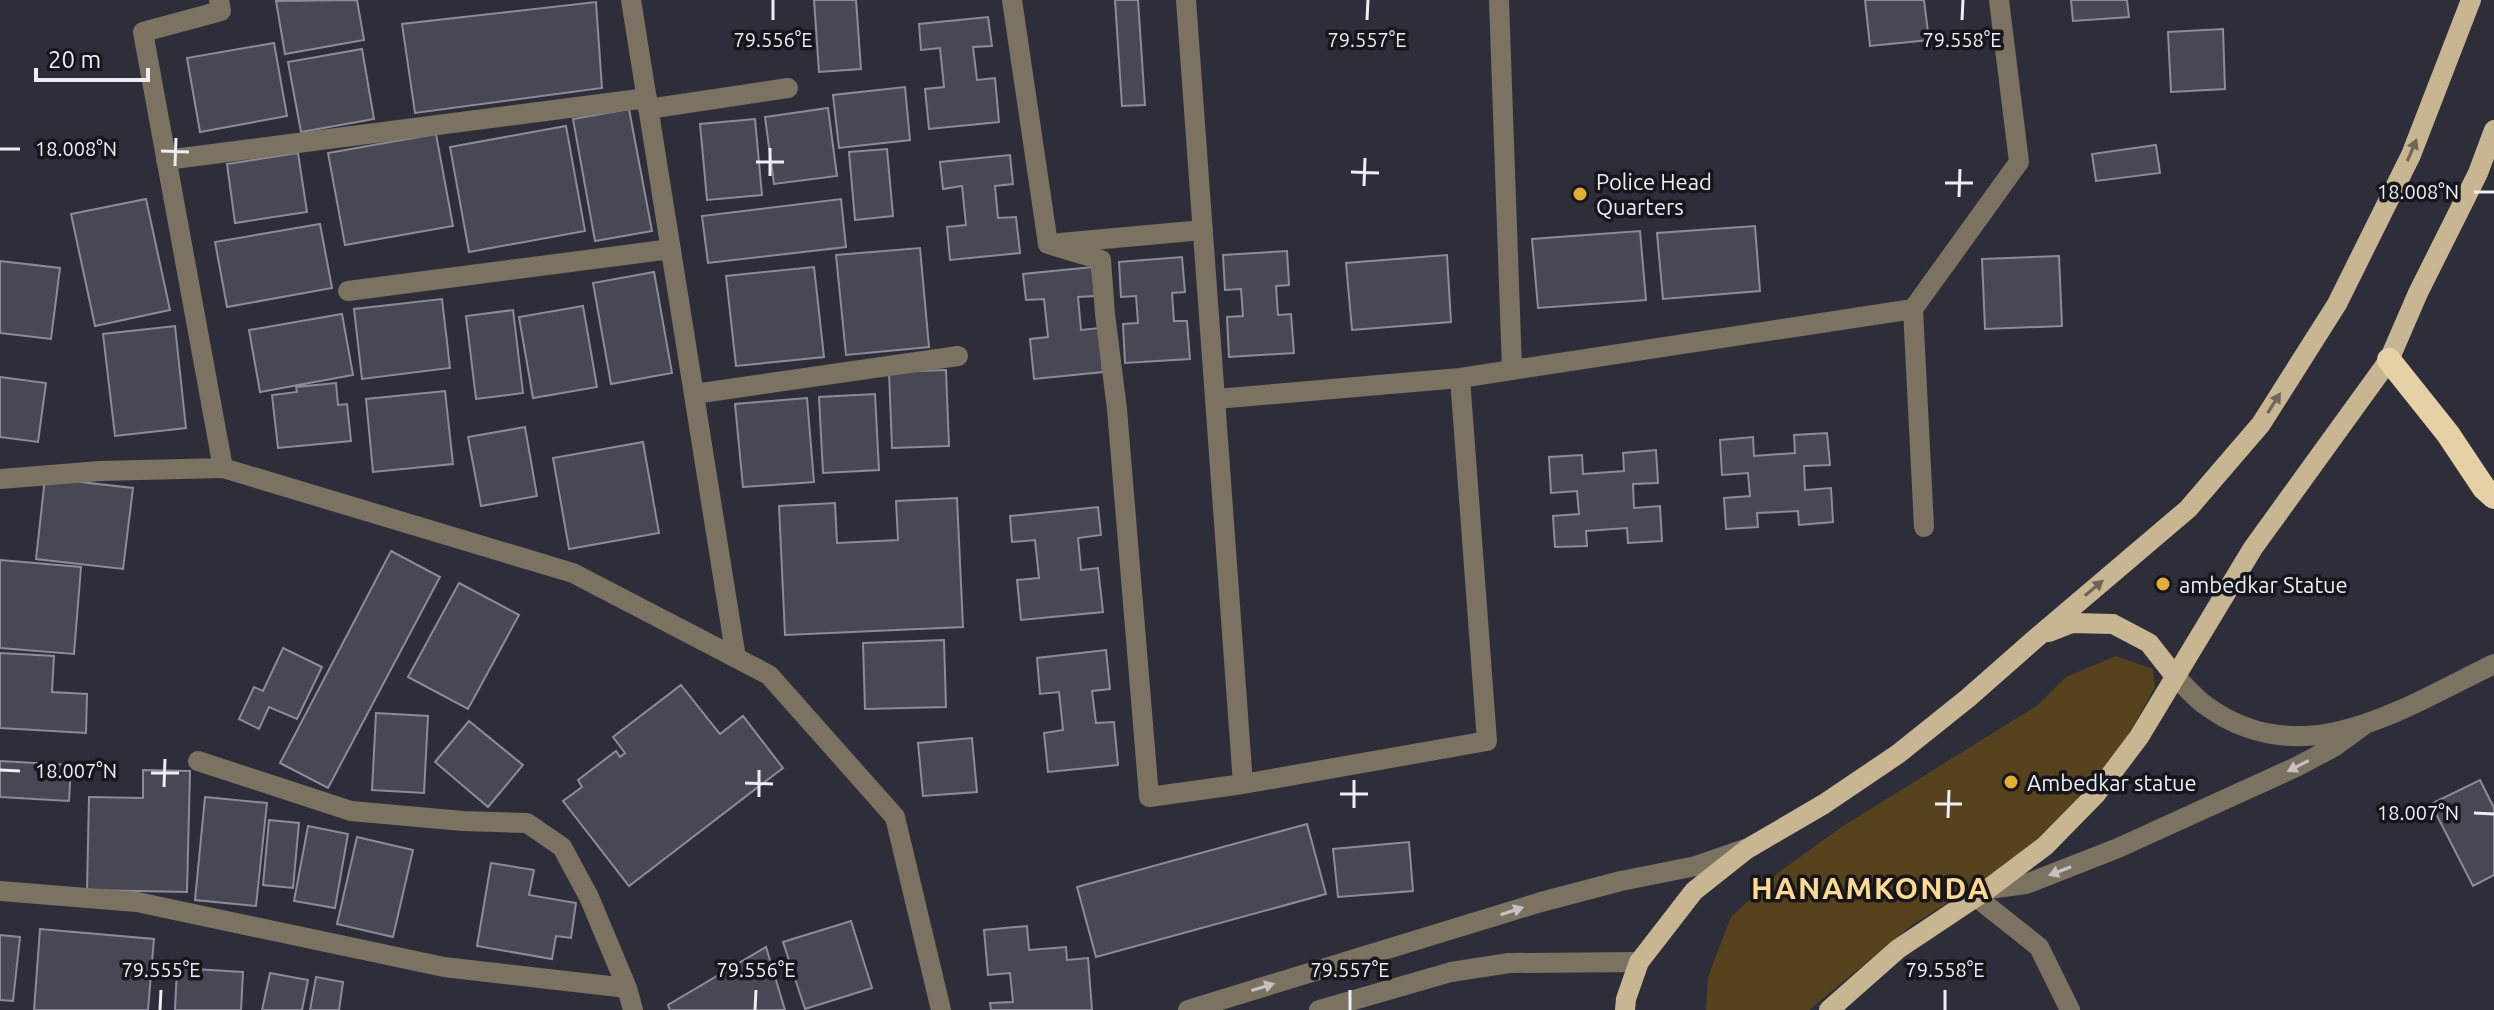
<svg xmlns="http://www.w3.org/2000/svg" width="2494" height="1010" font-family="Ubuntu,sans-serif">
<style>
.green{fill:#56431d}
.building{fill:#474854;stroke:#8b8c9a;stroke-width:2}
.lines{fill:none;stroke-linecap:round;stroke-linejoin:round}
.minor{stroke:#7b7261;stroke-width:20}
.major{stroke:#c8b692;stroke-width:20}
.highway{stroke:#e6d0a5;stroke-width:24}
.oneway{fill:#6f6657}
.oneway2{fill:#c5c2c1}
.ticks{fill:none;stroke:#ededf5;stroke-width:3}
.poi-dot{fill:#e3ae34;stroke:#16161c;stroke-width:3}
.labels{text-anchor:middle;dominant-baseline:central;stroke-width:7;stroke-linejoin:round;paint-order:stroke}
.poi-label{font-size:22px;fill:#ededf5;stroke:#16161c;text-anchor:start}
.district-label{font-size:30px;font-weight:bold;letter-spacing:2px;fill:#fed990;stroke:#16161c}
.ticks-label{font-size:20px;text-anchor:middle;fill:#ededf5;stroke:#16161c;stroke-width:7;stroke-linejoin:round;paint-order:stroke}
</style>
<rect width="100%" height="100%" fill="#2d2e39"/>
<path class="green" d="M2116,656L2153,669L2155,687L2124,743L2076,800L2035,842L1976,886L1912,925L1809,1010H1706L1708,977L1731,917L1779,872L1840,828L2038,705L2066,677Z"/>
<path class="building" d="M357,0L364,40L285,54L276,1Z
M814,0H856L861,69L819,72Z
M1115,0H1138L1145,105L1122,106Z
M1865,0H1924L1929,40L1870,46Z
M2071,0H2127L2129,17L2073,21Z
M596,2L602,88L415,113L402,24Z
M988,17L992,46L973,47L977,80L995,78L999,122L929,129L925,89L944,87L940,48L921,50L919,24Z
M2223,29L2225,89L2171,92L2168,32Z
M274,43L287,116L200,132L187,58Z
M362,49L374,119L301,132L288,62Z
M905,87L910,140L839,148L833,95Z
M828,108L837,176L774,184L765,117Z
M629,109L652,231L595,241L573,119Z
M755,119L762,195L707,200L700,124Z
M566,126L585,231L469,252L450,147Z
M436,134L453,226L345,245L328,153Z
M2156,145L2160,173L2096,181L2092,154Z
M887,149L893,216L855,220L849,152Z
M298,153L307,212L235,223L227,164Z
M1010,155L1013,184L995,186L998,218L1016,217L1020,253L950,260L947,227L966,225L962,186L943,189L940,162Z
M146,199L170,310L95,326L71,214Z
M841,199L846,247L708,263L702,216Z
M320,224L332,288L227,307L215,242Z
M1755,226L1760,291L1663,299L1657,233Z
M1640,231L1646,300L1538,308L1532,239Z
M920,248L929,347L846,355L836,255Z
M1287,251L1289,285L1276,286L1278,315L1291,314L1294,353L1229,357L1227,317L1243,316L1241,289L1225,290L1223,255Z
M1447,255L1451,322L1352,330L1346,263Z
M2059,256L2062,326L1985,329L1982,259Z
M1182,257L1185,292L1172,293L1174,321H1187L1190,359L1125,363L1123,324L1138,323L1136,296L1121,297L1119,262Z
M0,261L60,268L51,339L0,333Z
M814,267L824,357L736,366L726,276Z
M1092,267L1095,296L1078,297L1081,330L1099,328L1103,372L1034,379L1030,339L1048,337L1044,299L1026,300L1023,274Z
M654,272L672,373L611,384L593,283Z
M442,299L450,368L362,379L354,309Z
M583,306L597,387L533,398L519,317Z
M513,310L523,393L476,399L466,316Z
M342,314L353,375L260,392L249,330Z
M175,326L186,428L115,436L103,334Z
M946,370L949,446L892,448L889,372Z
M0,377L46,383L38,442L0,437Z
M336,383L338,405L347,404L351,441L278,448L272,395L297,392L296,387Z
M445,391L453,464L373,472L366,399Z
M875,394L879,470L823,473L819,397Z
M807,398L814,482L743,487L735,404Z
M525,427L537,496L481,506L468,437Z
M1827,433L1830,465L1804,466L1805,490L1831,488L1833,522L1799,525L1798,511L1757,513L1758,527L1726,529L1724,498L1750,496L1748,473L1722,475L1720,440L1753,437L1754,456L1795,453L1794,435Z
M643,442L659,533L569,549L553,458Z
M1656,450L1658,483L1633,484L1634,508L1660,506L1662,541L1628,543L1627,528L1586,531L1587,546L1555,547L1553,516L1579,514L1577,491L1551,493L1549,457L1582,455L1583,474L1624,471L1623,453Z
M45,478L133,488L123,569L36,559Z
M957,498L963,627L785,635L779,506L835,503L837,543L898,540L896,501Z
M1098,507L1101,535L1078,538L1081,570L1098,568L1103,612L1021,620L1017,580L1039,578L1035,540L1012,542L1010,516Z
M391,551L440,577L328,788L280,763Z
M0,560L81,567L74,654L0,648Z
M459,583L519,615L468,709L408,677Z
M944,640L946,707L865,709L863,643Z
M283,648L322,667L297,719L269,707L259,729L239,719L254,687L263,691Z
M1106,650L1110,689L1092,691L1096,723L1114,722L1118,765L1048,772L1044,733L1063,730L1059,692L1040,694L1037,658Z
M0,653L54,656L52,692L87,694L86,733L0,728Z
M681,685L720,734L743,716L783,768L629,886L563,801L582,787L578,780L616,751L620,757L625,753L613,737Z
M376,713L428,716L424,793L372,790Z
M469,721L523,765L488,807L435,762Z
M972,738L977,792L923,796L918,743Z
M0,761L71,765L69,801L0,797Z
M143,770L190,771L187,892L87,890L89,797L143,798Z
M2480,780L2494,808V875L2473,886L2431,804Z
M205,797L267,803L256,906L195,900Z
M269,820L299,823L293,888L263,885Z
M1307,824L1326,894L1096,957L1077,887Z
M308,826L348,834L335,908L294,901Z
M357,837L413,850L393,937L337,924Z
M1409,842L1413,891L1338,897L1333,849Z
M491,863L534,870L529,895L576,903L571,938L556,936L552,959L477,946Z
M851,921L872,988L805,1009L783,942Z
M1027,926L1029,950L1066,947L1067,960L1088,958L1092,1010H991L990,1003L1013,1002L1010,973L988,975L984,930Z
M40,929L154,939L148,1010H34Z
M0,935L20,937L13,1001L0,1000Z
M766,947L785,1010H670L668,1005Z
M177,968L243,972L241,1010H175Z
M270,973L308,980L302,1010H262Z
M316,977L343,982L339,1010H310Z"/>
<g class="lines">
<path class="minor" d="M219,0L221,11L143,32L223,468
M631,0L736,658
M1012,0L1048,244L1101,260L1105,314L1117,409L1149,797L1243,784
M1186,0L1243,784L1487,741L1460,378
M1499,0L1512,370
M648,109L788,88
M166,160L647,98
M1060,243L1203,230
M348,291L671,249
M694,394L958,356
M1216,399L1460,378L1913,309
M0,479L100,471L223,468L573,573L769,675L895,817L941,1010
M1924,527L1913,309L2019,162L1999,0
M2174,675C2184,685 2194,697 2205,705C2302,777 2403,708 2494,664
M198,761L351,811L463,821L527,823L562,847L589,897L627,988
M1988,889L2026,884L2118,848L2296,767L2334,747L2364,725
M0,891L137,902L444,967L627,988L633,1010
M1976,897L2039,947L2070,1010
M1188,1010L1541,902L1621,881L1696,866L1745,849
M1319,1010L1451,972L1509,963L1639,962"/>
<path class="major" d="M2049,632L2072,623L2113,624L2149,643L2174,675
M1625,1010L1626,999L1639,962L1694,891L1747,849L1824,804L1898,754L1968,698L2035,639L2188,509L2261,424L2337,304L2411,155L2471,0
M1829,1010L1898,949L1988,889L2045,846L2096,794L2139,737L2253,548L2389,360L2418,293L2478,173L2494,130"/>
<path class="highway" d="M2389,360L2448,434L2484,488L2494,497"/>
</g>
<defs><path id="oneway-solid" d="M-6-.8H1V-3.2L6.5 0L1 3.2V.8H-6Z" transform="scale(2)"/></defs>
<g class="oneway">
<use href="#oneway-solid" transform="translate(2412 150) rotate(-67)"/>
<use href="#oneway-solid" transform="translate(2274 403) rotate(-58)"/>
<use href="#oneway-solid" transform="translate(2094 588) rotate(-40)"/>
</g>
<g class="oneway2">
<use href="#oneway-solid" transform="translate(2298 766) rotate(153)"/>
<use href="#oneway-solid" transform="translate(2060 871) rotate(159)"/>
<use href="#oneway-solid" transform="translate(1512 911) rotate(-18)"/>
<use href="#oneway-solid" transform="translate(1263 987) rotate(-17)"/>
</g>
<path class="ticks" d="M773,20V0M1367,20L1368,0M1962,20L1963,0M0,149H20M161,151L189,152M756,162H784M175,166L176,138M1351,172L1379,173M770,176V148M1945,183H1973M1364,186L1365,158M2474,192H2494M1959,197L1960,169M0,770L20,771M151,773H179M745,783L773,784M164,787L165,759M1340,794H1368M759,797V770M1935,804H1962M1354,808V780M2474,813L2494,814M1948,818L1949,790M160,1010L161,990M755,1010L756,990M1350,1010V990M1945,1010V990"/>
<g class="poi-dot">
<circle cx="1580" cy="194" r="8"/>
<circle cx="2163" cy="584" r="8"/>
<circle cx="2011" cy="782" r="8"/>
</g>
<g class="labels">
<g class="poi-label">
<text x="1596" y="181">Police Head<tspan x="1596" dy="25">Quarters</tspan></text>
<text x="2179" y="584">ambedkar Statue</text>
<text x="2027" y="782">Ambedkar statue</text>
</g>
<g class="district-label">
<text x="1871" y="888">HANAMKONDA</text>
</g>
</g>
<g class="ticks-label">
<text x="773" y="47">79.556°E</text>
<text x="1367" y="47">79.557°E</text>
<text x="1962" y="47">79.558°E</text>
<text x="76" y="156">18.008°N</text>
<text x="2418" y="199">18.008°N</text>
<text x="76" y="778">18.007°N</text>
<text x="2418" y="820">18.007°N</text>
<text x="161" y="977">79.555°E</text>
<text x="756" y="977">79.556°E</text>
<text x="1350" y="977">79.557°E</text>
<text x="1945" y="977">79.558°E</text>
</g>
<path d="M36 68v12h112v-12" fill="none" stroke="#ededf5" stroke-width="4"/>
<text x="48" y="68" font-size="24" fill="#ededf5" stroke="#16161c" stroke-width="6" paint-order="stroke">20 m</text>
</svg>
